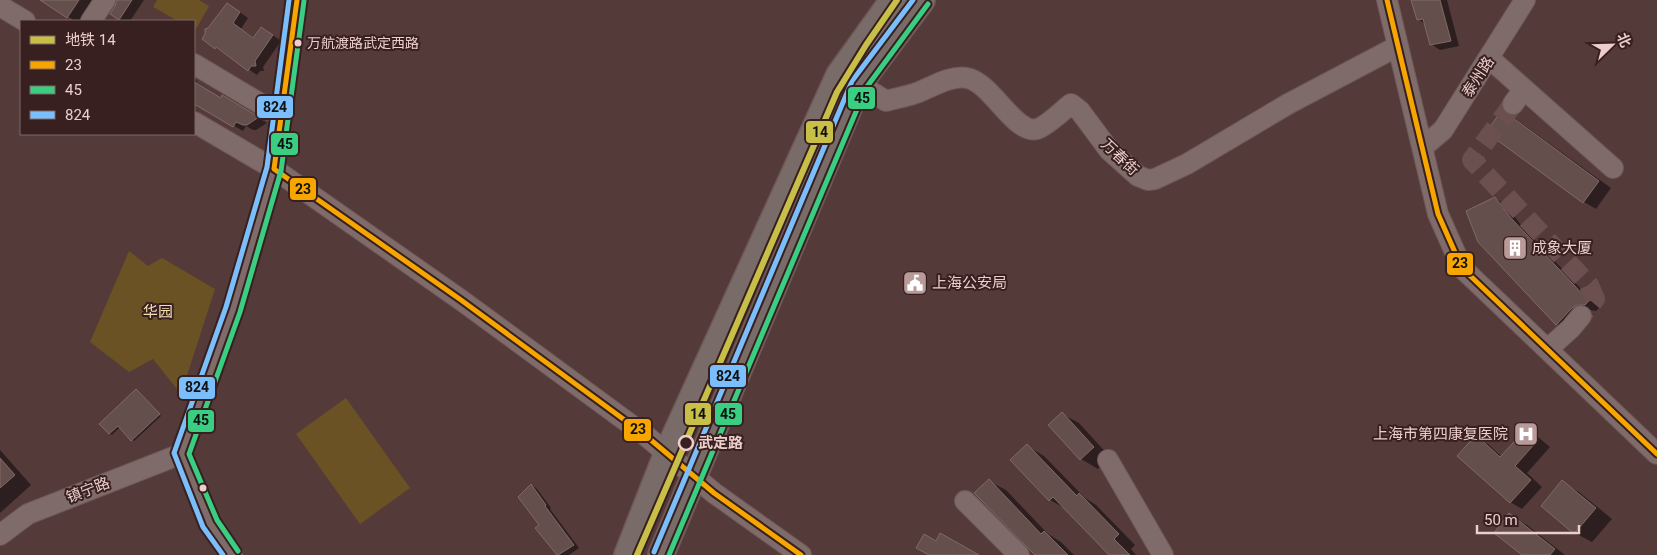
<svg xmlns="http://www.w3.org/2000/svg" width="1657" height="555" font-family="Roboto,'Noto Sans SC',sans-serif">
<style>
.green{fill:#6b5224}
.shadow{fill:#0007}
.building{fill:#654f4c;stroke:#806a66}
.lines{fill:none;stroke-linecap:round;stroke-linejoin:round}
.minor-tunnel{stroke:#6c5050;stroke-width:20;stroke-dasharray:20 10;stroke-linecap:butt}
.minor-casing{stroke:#6f5857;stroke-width:22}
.major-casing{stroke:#6f5857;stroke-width:28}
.minor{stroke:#7f6b6a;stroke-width:20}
.major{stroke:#796c68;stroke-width:25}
.bus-1-casing{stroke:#37201f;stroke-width:9}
.bus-2-casing{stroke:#37201f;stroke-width:9}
.bus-3-casing{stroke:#37201f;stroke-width:9}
.bus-1{stroke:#f7a600;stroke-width:5}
.bus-2{stroke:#3ace82;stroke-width:5}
.bus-3{stroke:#7abffc;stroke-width:5}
.metro-1-casing{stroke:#37201f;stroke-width:10}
.metro-1{stroke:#c7bf48;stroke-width:6}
.bus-dot{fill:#edcecb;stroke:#37201f;stroke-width:2}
.stop-dot{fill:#37201f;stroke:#edcecb;stroke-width:2.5}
.labels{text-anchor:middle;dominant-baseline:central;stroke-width:4;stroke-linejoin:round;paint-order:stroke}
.bus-label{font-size:14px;fill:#edcecb;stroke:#37201f;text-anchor:start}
.street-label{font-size:15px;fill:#edcecb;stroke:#37201f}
.poi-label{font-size:15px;fill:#edcecb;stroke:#37201f;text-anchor:start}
.park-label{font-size:15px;fill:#f6dfb3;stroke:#37201f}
.stop-label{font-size:15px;font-weight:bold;fill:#edcecb;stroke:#37201f;text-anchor:start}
.line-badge{stroke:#37201f;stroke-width:2}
.pale-badge-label{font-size:14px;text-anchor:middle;font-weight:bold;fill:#111}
</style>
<rect width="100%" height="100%" fill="#553a3a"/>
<path class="green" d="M157,0H199L209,6L195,31L194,21H178L153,7Z
M129,251L148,266L162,258L215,289L181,394L153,359L129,372L90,342Z
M346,398L410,488L360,524L296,434Z"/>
<path class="shadow" d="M42,0H95L81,21H75Z
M118,0H144L130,21H122L111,14Z
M1412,0H1447L1459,46L1440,50L1431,44L1425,24L1418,19Z
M228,4L248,18L241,29L254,38L270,33L281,41L263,67L264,71H260L257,75L203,39Z
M194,77L197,81L195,84L221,100L223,97L267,123L256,130H253L246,126L243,131L194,102Z
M1502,111L1514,118L1611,188L1596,209L1584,202L1488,132Z
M1495,198L1506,205L1521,225L1599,308L1596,311L1589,310L1584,314L1568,331L1557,324L1480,241Z
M137,390L161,416L134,441L120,427L112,435L109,433Z
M1062,414L1079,423L1110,457L1098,469L1081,459Z
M1526,430L1538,437L1550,447L1527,473L1542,487L1522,509L1510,502L1476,437L1488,444L1502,457Z
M1027,446L1044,456L1085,498L1096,505L1135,545L1131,549L1136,555H1111L1066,509L1050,500Z
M0,450L31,485L0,513Z
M989,481L1006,490L1048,534L1061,542L1074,555H1037Z
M1562,482L1579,492L1612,519L1592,542L1575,533Z
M532,485L537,489L551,508L550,509L579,548L569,555H558L540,525Z
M1510,515L1527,525L1565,555H1524Z"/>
<path class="building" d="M40,0H79L67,18Z
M117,0H132L119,20L110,14L115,6Z
M1411,0H1440L1451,41L1430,45L1423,19L1417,20Z
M227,3L240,12L233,23L253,38L261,27L273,35L255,61L256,66H251L248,71L216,47L215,49L202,39L205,34V29L208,28Z
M194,82L221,98L222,95L259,117L247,125H243L236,122L233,127L194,104Z
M1502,110L1599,181L1583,203L1486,132Z
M1495,197L1510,217L1589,301L1585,305H1577L1572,308L1556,325L1478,242L1466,211Z
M136,389L160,414L131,441L118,426L109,434L99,424Z
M1062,412L1094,447L1080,460L1048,425Z
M1526,429L1538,440L1515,466L1531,480L1510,503L1457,456L1476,435L1500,457Z
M1027,444L1077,496L1079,493L1119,534L1114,539L1130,555H1109L1053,497L1049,501L1010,460Z
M0,458L15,475L0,488Z
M989,479L1041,534L1044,531L1068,555H1035L974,493Z
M1562,480L1596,508L1574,534L1541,506Z
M531,484L546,505L545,506L574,545L558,555H557L535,528L539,525L518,497Z
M1509,513L1555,549L1550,555H1522L1494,533Z
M940,533L979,555H929L916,548L924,534L936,541Z"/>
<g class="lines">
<path class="minor-tunnel" d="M1513,104L1472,160L1589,285L1595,299L1581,316"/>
<defs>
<path id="minor" d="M1387,0L1438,214L1462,268L1657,454
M0,6L25,21
M91,21L105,0
M1489,58L1613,168
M194,64L281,116
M859,84L886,101C897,98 909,96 919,92C934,86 951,75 967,78C991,82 1015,135 1037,129C1047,126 1062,111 1071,104L1080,111L1109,150L1138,176L1148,180L1155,179L1187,164L1288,104L1398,46
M1513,104L1524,89
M194,122L274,169L461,300L645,435L714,493L801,555
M1423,147L1443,130L1525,0
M1548,349L1571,328L1581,316
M1108,460L1163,555
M965,501L1019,555
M0,535L28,514L181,454
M232,555L210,524L181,454L233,309L274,169L297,0"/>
<path id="major" d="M627,555L667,453L839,75L893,0
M661,555L859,84L922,0"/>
</defs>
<use href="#minor" class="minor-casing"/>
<use href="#major" class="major-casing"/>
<use href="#minor" class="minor"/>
<use href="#major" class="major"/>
<defs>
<path id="bus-1" d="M297,0L274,169L461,300L645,435L714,493L801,555
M1387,0L1438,214L1462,268L1657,454"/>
<path id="bus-2" d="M238,551L217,520L189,454L240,312L281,171L304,1
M669,555L866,88L928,4"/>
<path id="bus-3" d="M654,552L852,81L913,0
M223,555L203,527L174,453L226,307L267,167L289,0"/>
</defs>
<use href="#bus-1" class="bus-1-casing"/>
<use href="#bus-2" class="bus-2-casing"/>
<use href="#bus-3" class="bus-3-casing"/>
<use href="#bus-1" class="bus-1"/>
<use href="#bus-2" class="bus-2"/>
<use href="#bus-3" class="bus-3"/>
<defs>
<path id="metro-1" d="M637,555L837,92L866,45L897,0"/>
</defs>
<use href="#metro-1" class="metro-1-casing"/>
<use href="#metro-1" class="metro-1"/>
</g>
<defs>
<symbol id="building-square" viewBox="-11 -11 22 22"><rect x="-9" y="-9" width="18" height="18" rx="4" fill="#b89a98" stroke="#37201f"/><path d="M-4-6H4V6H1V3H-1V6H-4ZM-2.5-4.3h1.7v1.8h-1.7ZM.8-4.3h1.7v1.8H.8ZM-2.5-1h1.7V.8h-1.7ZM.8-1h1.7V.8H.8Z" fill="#fff"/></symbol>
<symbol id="civic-square" viewBox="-11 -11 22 22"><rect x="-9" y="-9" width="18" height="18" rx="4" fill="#b89a98" stroke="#37201f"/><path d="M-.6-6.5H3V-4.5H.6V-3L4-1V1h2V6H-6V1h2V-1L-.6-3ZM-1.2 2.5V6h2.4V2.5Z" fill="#fff"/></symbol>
<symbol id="hospital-square" viewBox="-11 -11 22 22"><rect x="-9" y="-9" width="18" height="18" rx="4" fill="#b89a98" stroke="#37201f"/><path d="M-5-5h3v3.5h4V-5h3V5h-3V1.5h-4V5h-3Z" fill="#fff"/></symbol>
</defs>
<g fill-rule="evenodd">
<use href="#building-square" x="1501" y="234" width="28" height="28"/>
<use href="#civic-square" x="901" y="269" width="28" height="28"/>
<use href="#hospital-square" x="1512" y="420" width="28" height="28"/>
</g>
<g class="bus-dot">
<circle cx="298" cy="43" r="4.5"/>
<circle cx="203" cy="488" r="4.5"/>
</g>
<circle class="stop-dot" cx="686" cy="443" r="7"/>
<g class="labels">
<g class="bus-label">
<text x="307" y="43">万航渡路武定西路</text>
</g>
<g class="street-label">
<text transform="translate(1478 77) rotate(-57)">泰州路</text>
<text transform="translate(1120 157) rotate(43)">万春街</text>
<text transform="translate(88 490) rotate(-21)">镇宁路</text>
</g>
<g class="poi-label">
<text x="1532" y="248">成象大厦</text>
<text x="932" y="283">上海公安局</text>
<text x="1508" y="434" text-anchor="end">上海市第四康复医院</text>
</g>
<g class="park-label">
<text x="158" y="312">华园</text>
</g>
<g class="stop-label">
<text x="698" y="443">武定路</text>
</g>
</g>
<g class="line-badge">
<rect x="847" y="86" width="29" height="24" rx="5" fill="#3ace82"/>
<rect x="256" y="95" width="38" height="24" rx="5" fill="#7abffc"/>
<rect x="805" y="120" width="29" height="24" rx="5" fill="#c7bf48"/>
<rect x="270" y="132" width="29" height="24" rx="5" fill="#3ace82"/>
<rect x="289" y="177" width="28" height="24" rx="5" fill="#f7a600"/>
<rect x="1446" y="252" width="28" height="24" rx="5" fill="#f7a600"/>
<rect x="709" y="364" width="38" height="24" rx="5" fill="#7abffc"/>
<rect x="178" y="376" width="38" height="24" rx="5" fill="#7abffc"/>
<rect x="684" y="402" width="28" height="24" rx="5" fill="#c7bf48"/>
<rect x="714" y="402" width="29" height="24" rx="5" fill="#3ace82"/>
<rect x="187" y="409" width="28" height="24" rx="5" fill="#3ace82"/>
<rect x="623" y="418" width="29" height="24" rx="5" fill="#f7a600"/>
</g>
<g class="pale-badge-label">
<text x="862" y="103">45</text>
<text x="275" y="112">824</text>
<text x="820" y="137">14</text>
<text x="285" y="149">45</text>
<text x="303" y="194">23</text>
<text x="1460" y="268">23</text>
<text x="728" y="381">824</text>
<text x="197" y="392">824</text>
<text x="698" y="419">14</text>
<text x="728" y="419">45</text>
<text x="201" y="425">45</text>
<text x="638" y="434">23</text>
</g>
<rect x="20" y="20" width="175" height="115" fill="#37201f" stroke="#806664"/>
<rect x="30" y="36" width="25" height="8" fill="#c7bf48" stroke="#806664"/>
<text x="65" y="45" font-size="15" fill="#edcecb">地铁 14</text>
<rect x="30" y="61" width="25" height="8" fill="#f7a600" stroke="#806664"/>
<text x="65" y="70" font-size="15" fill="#edcecb">23</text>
<rect x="30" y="86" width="25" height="8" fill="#3ace82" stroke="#806664"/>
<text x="65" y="95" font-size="15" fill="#edcecb">45</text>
<rect x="30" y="111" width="25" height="8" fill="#7abffc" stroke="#806664"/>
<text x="65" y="120" font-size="15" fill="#edcecb">824</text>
<g transform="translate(1612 45) rotate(67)" stroke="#37201f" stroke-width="4" paint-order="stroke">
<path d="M0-4L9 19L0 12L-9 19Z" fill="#edcecb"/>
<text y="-8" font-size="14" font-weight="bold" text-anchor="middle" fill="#edcecb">北</text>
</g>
<path d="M1477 525v8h102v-8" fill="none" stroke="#edcecb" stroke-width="2.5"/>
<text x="1484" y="525" font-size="15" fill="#edcecb" stroke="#37201f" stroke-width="4" paint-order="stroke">50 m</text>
</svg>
